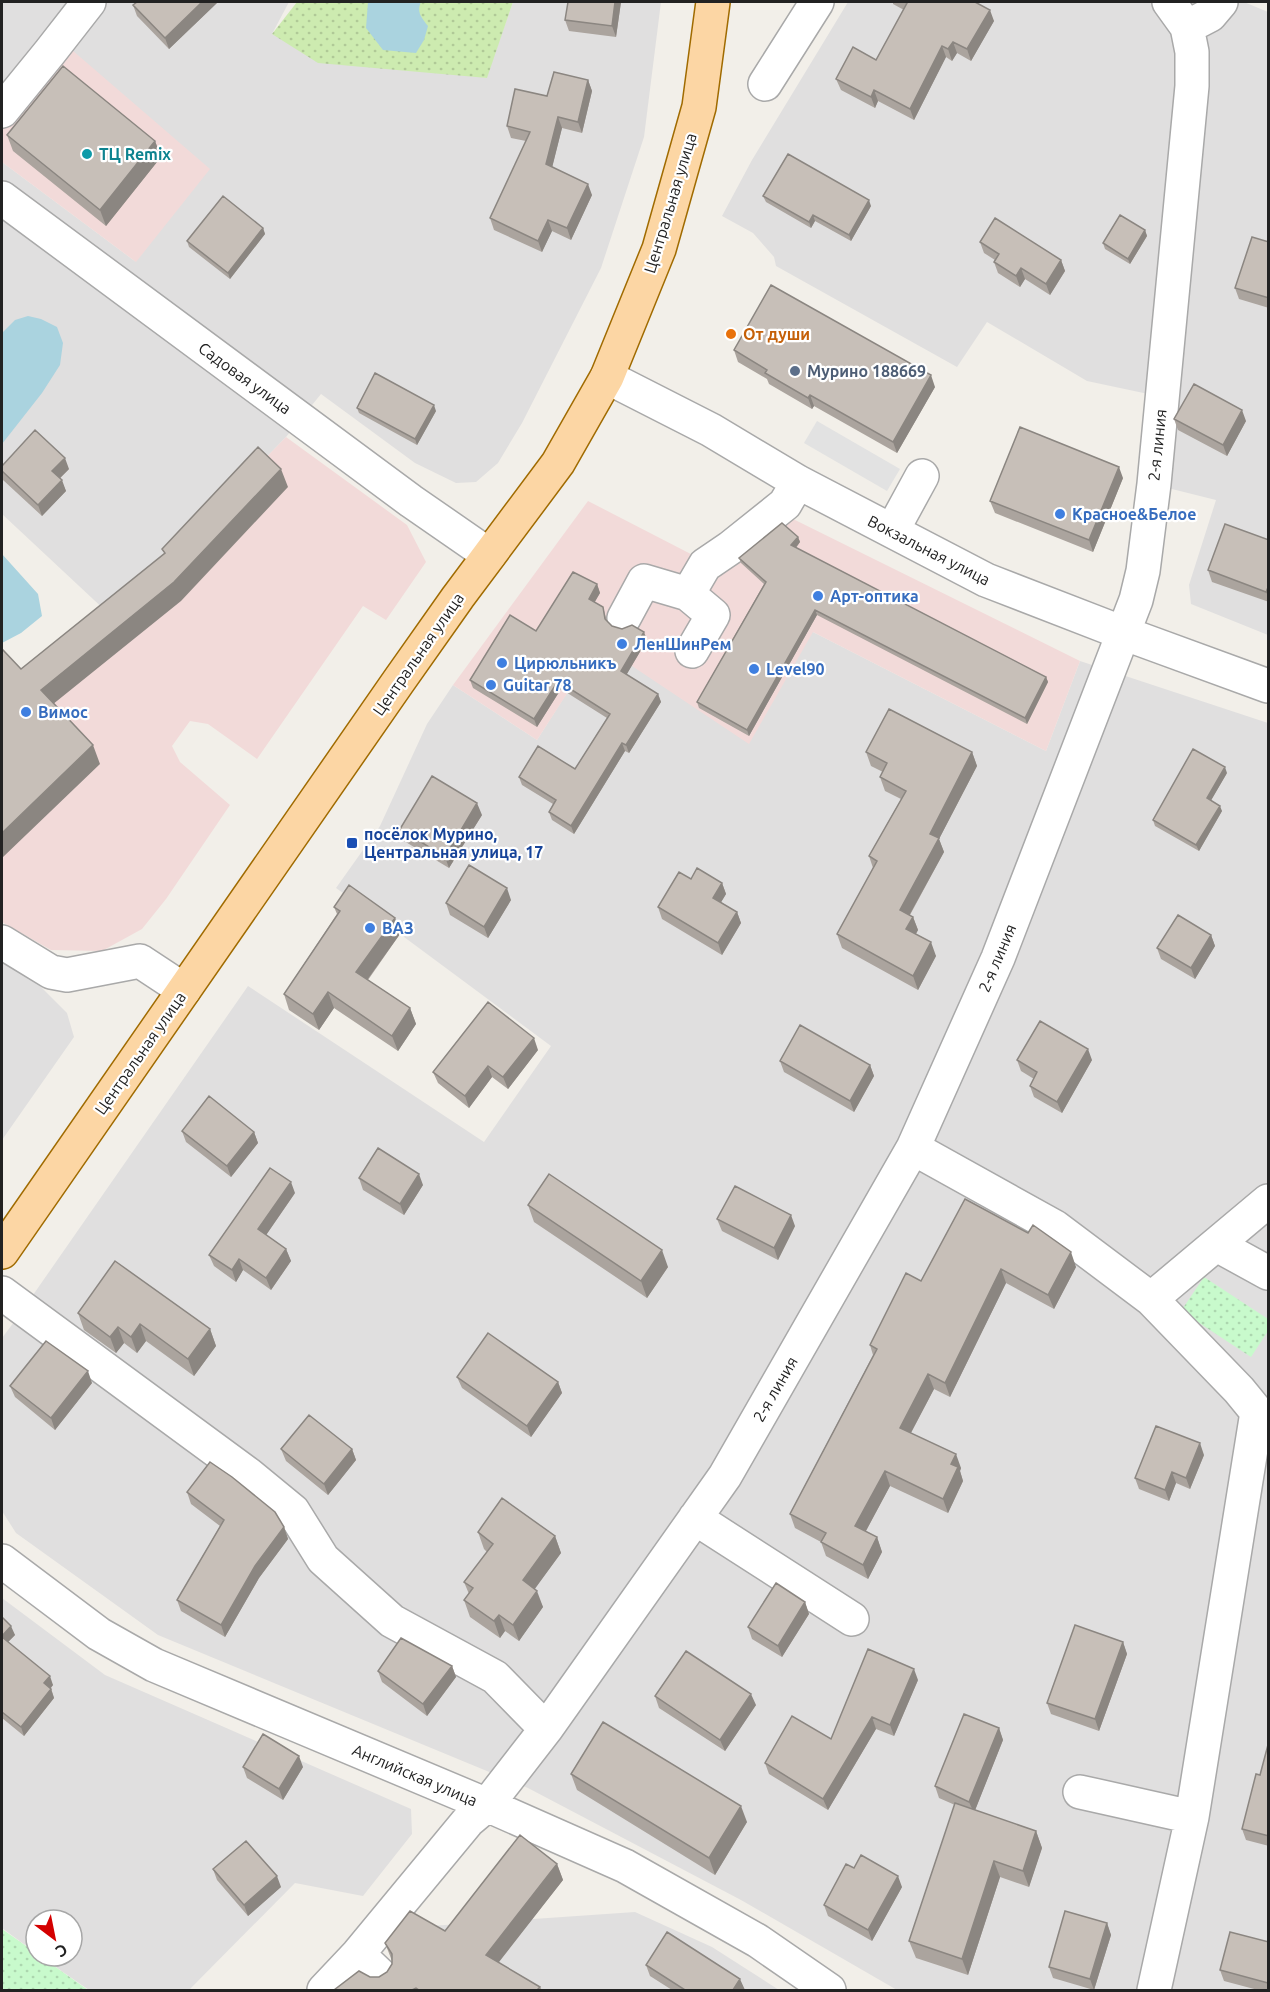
<svg xmlns="http://www.w3.org/2000/svg" width="1270" height="1992" font-family="Ubuntu,sans-serif">
<style>
.residential{fill:#e0dfdf}
.commercial{fill:#f2dad9}
.grass{fill:url(#grass-dots)}
.park{fill:url(#park-dots)}
.parking{fill:#e2e2e2}
.water{fill:#aad3df}
.lines{fill:none;stroke-linecap:round;stroke-linejoin:round}
.minor-casing{stroke:#a9a9a9;stroke-width:36}
.major-casing{stroke:#a06b00;stroke-width:36}
.minor{stroke:#fff;stroke-width:33}
.major{stroke:#fcd6a4;stroke-width:33}
.wall{fill:#aba49e}
.shaded-wall{fill:#8b8681}
.building{fill:#c7bfb8;stroke:#8b8681;stroke-width:1.5}
.culture-dot{fill:#0f9aa8;stroke:#fff;stroke-width:2}
.food-dot{fill:#e8710a;stroke:#fff;stroke-width:2}
.service-dot{fill:#5c6f8a;stroke:#fff;stroke-width:2}
.shop-dot{fill:#3f7fe0;stroke:#fff;stroke-width:2}
.transit-dot{fill:#1a4fb4;stroke:#fff;stroke-width:2}
.labels{text-anchor:middle;dominant-baseline:central;stroke-width:4.5;stroke-linejoin:round;paint-order:stroke}
.culture-label{font-size:16px;font-weight:bold;fill:#0d838f;stroke:#fff;text-anchor:start}
.street-label{font-size:16px;fill:#222;stroke:#fff}
.food-label{font-size:16px;font-weight:bold;fill:#c56008;stroke:#fff;text-anchor:start}
.service-label{font-size:16px;font-weight:bold;fill:#4e5e75;stroke:#fff;text-anchor:start}
.shop-label{font-size:16px;font-weight:bold;fill:#366cbe;stroke:#fff;text-anchor:start}
.transit-label{font-size:16px;font-weight:bold;fill:#164399;stroke:#fff;text-anchor:start}
</style>
<defs>
<pattern id="grass-dots" width="8" height="8" patternUnits="userSpaceOnUse" patternTransform="scale(1.5)"><rect width="8" height="8" fill="#cdebb0"/><path d="M2 2h.1M6 6h.1" fill="none" stroke="#b0c997" stroke-width="1.8" stroke-linecap="round"/></pattern>
<pattern id="park-dots" width="8" height="8" patternUnits="userSpaceOnUse" patternTransform="scale(1.5)"><rect width="8" height="8" fill="#c8facc"/><path d="M2 2h.1M6 6h.1" fill="none" stroke="#acd6af" stroke-width="1.8" stroke-linecap="round"/></pattern>
</defs>
<rect width="100%" height="100%" fill="#f2efe9"/>
<path class="residential" d="M2,2H289L272,34L486,78L513,2H661L644,137L601,268L522,423L498,463L476,482L456,483L415,463L321,394L286,437L129,599L109,614L2,514V162L136,262L2,126Z
M848,2H1244L1268,12V635L1191,604L1189,585L1216,500L1168,488L1153,395L1087,381L987,322L957,367L776,266L774,257L753,233L722,216L752,160Z
M813,632L1046,751L1080,661L1268,723V1990H897L741,1900L528,1788L158,1635L16,1533L2,1511V1338L17,1318L248,986L484,1142L551,1046L400,934L336,888L380,826L427,724L453,685L537,740L598,644Z
M2,958L36,982L67,1013L74,1037L2,1140Z
M2,1598L105,1675L411,1809L412,1834L363,1896L295,1883L189,1990H89L40,1956H72V1920H36V1953L2,1928Z
M635,1912L712,1947L779,1990H525L416,1927Z"/>
<path class="commercial" d="M65,44L210,169L136,262L2,162V126Z
M286,437L407,525L426,562L386,620L363,606L257,759L208,724L190,721L172,746L180,762L230,805L166,899L142,929L102,951L51,950L2,922V657L20,677L129,599Z
M588,501L716,567L789,517L1080,661L1046,751L813,632L749,744L599,644L537,740L453,685Z"/>
<path class="grass" d="M297,2H513L487,78L318,63L272,34Z"/>
<path class="park" d="M1204,1277L1268,1319V1331L1251,1357L1181,1311Z
M2,1929L36,1953V1956H40L88,1990H2Z"/>
<path class="parking" d="M817,421L900,469L887,491L804,443Z"/>
<path class="water" d="M368,2H421C416,12 422,18 428,26L424,40L416,53L383,50L366,28Z
M28,316L41,319L57,327L63,343L60,365L42,393L2,444V333L15,320Z
M2,554L38,594L42,616L21,633L2,643Z"/>
<g class="lines">
<defs>
<path id="minor" d="M1187,27L1210,15L1221,2
M765,84L817,2
M2,111L50,52L89,2
M2,198L411,501L489,555
M607,377L711,430L798,482L986,580L1123,633L1268,686
M892,531L922,476
M624,618L644,581L688,594
M692,651L713,615L688,594L705,565L730,548L785,504L798,482
M2,942L51,972L67,975L140,961L184,990
M913,1148L1055,1227L1151,1299L1239,1390L1257,1412L1268,1417
M1217,1245L1268,1273
M2,1293L248,1474L293,1511L323,1559L392,1621L495,1677L546,1729
M1151,1299L1268,1201
M695,1518L852,1619
M2,1561L99,1634L154,1665L487,1805L625,1866L758,1941L829,1990
M1080,1792L1192,1817
M358,1954L380,1975
M324,1990L358,1954L468,1821L487,1805L546,1729L725,1476L913,1148L998,958L1136,600L1143,571L1154,484L1192,86V52L1187,27L1169,2
M1154,1990L1192,1817L1257,1412"/>
<path id="major" d="M2,1252L398,682L458,597L558,463L607,377L659,249L699,107L713,2"/>
</defs>
<use href="#minor" class="minor-casing"/>
<use href="#major" class="major-casing"/>
<use href="#minor" class="minor"/>
<use href="#major" class="major"/>
</g>
<path class="wall" d="M137,2H218L169,49L137,16L133,5Z
M621,2L616,37L569,31L565,20Z
M893,2H975L994,21L971,61L957,53L952,61L946,57L914,120L878,101L875,108L841,90L836,79L876,60L904,10L893,4Z
M588,80L592,91L582,133L562,128L552,167L592,195L571,240L552,231L542,252L494,230L490,218L526,141L511,138L507,126L547,96Z
M7,135L155,141L161,157L106,226L13,151Z
M763,196L871,206L851,241L815,221L811,228L766,202Z
M263,228L265,234L230,279L189,247L187,241Z
M1145,230L1147,236L1130,264L1105,249L1103,243Z
M980,242L1061,260L1065,271L1050,295L1025,279L1020,287L998,273L994,262L995,260L984,253Z
M1269,242V308L1239,299L1235,288Z
M734,350L935,387L897,453L814,406L812,409L769,384L767,379L738,362Z
M357,408L436,411L417,445L359,413Z
M1174,419L1246,421L1227,456L1178,430Z
M2,466L69,469L60,478L66,491L42,516L3,480L2,475Z
M1123,478L1093,552L995,513L990,501Z
M798,537L800,542L796,548L1046,677L1048,682L1027,724L817,615L749,736L699,708L697,702L764,584L741,563L739,558Z
M1269,540V602L1212,582L1208,570Z
M597,584L600,593L594,602L603,607L607,621L612,626L647,640L626,675L658,694L661,702L629,753L625,751L574,834L552,820L549,812L553,804L522,785L519,777L575,769L607,718L561,689L537,727L473,688L470,680L536,631Z
M866,752H972L977,766L939,839L944,852L910,915L913,917L918,930L916,934L936,956L918,990L842,948L837,934L873,868L869,856L901,799L885,791L880,777L883,772L871,766Z
M1227,773L1211,800L1222,811L1199,851L1155,826L1153,820Z
M482,815L449,868L404,841L400,829Z
M691,879L722,883L726,894L721,902L737,912L741,923L722,955L662,919L658,907Z
M511,900L488,938L450,915L446,903Z
M334,907L395,918L400,934L368,980L410,1008L416,1024L398,1051L334,1008L319,1030L289,1010L284,994L337,914Z
M1211,935L1215,946L1195,979L1161,959L1157,948Z
M538,1050L508,1089L492,1077L469,1108L438,1083L433,1072Z
M1017,1060H1092L1062,1113L1034,1097L1030,1086L1034,1079L1021,1071Z
M780,1061L870,1065L874,1076L854,1112L784,1072Z
M182,1131L254,1132L258,1143L231,1177L186,1142Z
M359,1178L423,1185L404,1215L363,1190Z
M295,1193L266,1235L286,1249L291,1261L271,1290L243,1270L236,1282L214,1266L209,1255Z
M965,1199L1076,1267L1054,1309L1006,1283L950,1397L934,1389L911,1433L961,1468L960,1471L963,1481L948,1513L890,1486L866,1531L877,1537L882,1552L868,1579L826,1556L821,1542L795,1528L790,1514L873,1355L870,1345L921,1281Z
M528,1205L668,1267L647,1298L534,1222Z
M717,1219L795,1226L778,1260L722,1231Z
M78,1313L210,1329L216,1346L194,1376L146,1341L137,1353L124,1343L116,1353L84,1330Z
M457,1377L558,1382L562,1393L531,1437L462,1388Z
M92,1383L55,1430L15,1397L10,1386Z
M281,1449H352L356,1460L328,1495L286,1461Z
M1204,1455L1190,1489L1176,1483L1169,1501L1139,1489L1135,1478Z
M187,1492L284,1527L288,1539L259,1578L225,1637L181,1611L177,1600L220,1526L191,1504Z
M478,1532L555,1536L561,1553L534,1589L543,1607L519,1641L505,1631L500,1638L470,1617L464,1600L469,1594L464,1582L487,1552L484,1549Z
M805,1602L809,1614L782,1657L752,1639L748,1627Z
M2,1617L15,1635L8,1642L53,1685L51,1688L54,1698L24,1736L2,1718Z
M1123,1642L1127,1654L1099,1731L1051,1714L1047,1703Z
M452,1666L456,1677L427,1716L382,1682L378,1671Z
M918,1680L894,1736L876,1729L828,1810L769,1774L765,1763L831,1739Z
M655,1696L756,1705L725,1751L659,1708Z
M999,1728L1003,1740L975,1810L1036,1831L1042,1848L1029,1887L1000,1877L968,1975L916,1958L909,1941L955,1805L939,1798L935,1786Z
M1269,1741V1846L1246,1840L1242,1829L1260,1775Z
M243,1767H303L283,1800L247,1778Z
M571,1774L747,1822L715,1875L577,1790Z
M557,1864L563,1880L498,1962L540,1987L542,1990H334L370,1977H379L387,1972L392,1964V1961L385,1943L445,1931Z
M854,1868L902,1887L872,1941L828,1916L824,1905Z
M213,1869L281,1887L248,1916L217,1880Z
M1107,1923L1111,1935L1094,1990L1053,1978L1049,1967Z
M1269,1942V1990H1258L1224,1981L1220,1970Z
M646,1965L745,1990H672L650,1976Z"/>
<path class="shaded-wall" d="M202,2H218L169,49L165,38Z
M615,2H621L616,37L612,26Z
M990,10L994,21L971,61L967,49Z
M953,42L957,53L952,61L948,49Z
M942,46L946,57L914,120L910,109Z
M588,80L592,91L582,133L578,122Z
M874,90L878,101L875,108L871,97Z
M558,117L562,128L550,176L546,164Z
M155,141L161,157L106,226L100,210Z
M588,184L592,195L571,240L567,228Z
M869,200L871,206L851,241L849,235Z
M813,215L815,221L811,228L809,222Z
M548,220L552,231L542,252L538,241Z
M263,228L265,234L230,279L228,273Z
M1145,230L1147,236L1130,264L1128,259Z
M1061,260L1065,271L1050,295L1046,284Z
M1021,268L1025,279L1020,287L1016,276Z
M931,375L935,387L897,453L893,442Z
M810,395L814,406L812,409L808,398Z
M434,405L436,411L417,445L415,439Z
M1242,410L1246,421L1227,456L1223,445Z
M65,458L69,469L56,482L52,471Z
M1119,467L1123,478L1093,552L1089,540Z
M281,469L288,487L181,601L47,709L41,690Z
M62,480L66,491L42,516L38,505Z
M798,537L800,542L793,551L791,545Z
M597,584L600,593L592,607L589,599Z
M1269,585V598L1266,592Z
M815,610L817,615L749,736L747,730Z
M644,632L647,640L624,679L621,671Z
M1046,677L1048,682L1027,724L1025,718Z
M558,681L561,689L537,727L534,719Z
M658,694L661,702L629,753L626,745Z
M622,743L625,751L574,834L571,826Z
M93,745L100,764L2,858V833Z
M972,752L977,766L939,839L944,852L905,923L900,910L930,834Z
M1225,767L1227,773L1209,804L1207,798Z
M477,803L482,815L449,868L445,857Z
M1220,806L1222,811L1199,851L1196,845Z
M722,883L726,894L717,909L713,898Z
M507,888L511,900L488,938L484,927Z
M737,912L741,923L722,955L718,943Z
M913,917L918,930L911,942L906,929Z
M395,918L400,934L362,987L356,972Z
M1211,935L1215,946L1195,979L1191,968Z
M931,942L936,956L918,990L913,976Z
M328,992L334,1008L319,1030L313,1014Z
M410,1008L416,1024L398,1051L392,1036Z
M534,1038L538,1050L508,1089L503,1077Z
M1088,1049L1092,1060L1062,1113L1057,1102Z
M870,1065L874,1076L854,1112L850,1101Z
M488,1066L492,1077L469,1108L465,1096Z
M254,1132L258,1143L231,1177L227,1166Z
M419,1174L423,1185L404,1215L400,1204Z
M291,1182L295,1193L262,1241L258,1229Z
M791,1215L795,1226L778,1260L774,1248Z
M286,1249L291,1261L271,1290L266,1278Z
M662,1250L668,1267L647,1298L641,1281Z
M1071,1252L1076,1267L1054,1309L1048,1295Z
M239,1259L243,1270L236,1282L232,1270Z
M1001,1269L1006,1283L950,1397L945,1383Z
M140,1324L146,1341L137,1353L131,1337Z
M118,1327L124,1343L116,1353L110,1337Z
M210,1329L216,1346L194,1376L188,1359Z
M88,1371L92,1383L55,1430L51,1418Z
M928,1374L934,1389L906,1442L900,1428Z
M558,1382L562,1393L531,1437L527,1426Z
M1200,1443L1204,1455L1190,1489L1186,1478Z
M352,1449L356,1460L328,1495L324,1484Z
M956,1454L961,1468L960,1471L963,1481L948,1513L943,1499L951,1464Z
M885,1471L890,1486L861,1540L855,1526Z
M1172,1472L1176,1483L1169,1501L1165,1490Z
M284,1527L288,1539L259,1578L225,1637L221,1625L255,1566Z
M555,1536L561,1553L529,1597L523,1580Z
M877,1537L882,1552L868,1579L863,1565Z
M537,1591L543,1607L519,1641L513,1625Z
M805,1602L809,1614L782,1657L778,1646Z
M499,1615L505,1631L500,1638L494,1621Z
M11,1626L15,1635L4,1646L2,1636Z
M1123,1642L1127,1654L1099,1731L1095,1719Z
M452,1666L456,1677L427,1716L423,1704Z
M914,1669L918,1680L894,1736L890,1725Z
M50,1676L53,1685L47,1692L44,1683Z
M51,1689L54,1698L24,1736L21,1727Z
M751,1694L756,1705L725,1751L720,1740Z
M872,1717L876,1729L828,1810L823,1799Z
M999,1728L1003,1740L974,1813L969,1802Z
M299,1756L303,1767L283,1800L279,1789Z
M741,1806L747,1822L715,1875L709,1858Z
M1036,1831L1042,1848L1029,1887L1023,1871Z
M994,1861L1000,1877L968,1975L962,1959Z
M557,1864L563,1880L492,1971L486,1955Z
M277,1876L281,1887L248,1916L244,1905Z
M898,1876L902,1887L872,1941L868,1930Z
M1107,1923L1111,1935L1094,1990L1090,1979Z
M740,1979L745,1990H733Z"/>
<path class="building" d="M137,2H202L165,38L133,5Z
M568,2H615L612,26L565,20Z
M905,2H975L990,10L967,49L953,42L948,49L942,46L910,109L874,90L871,97L836,79L853,47L876,60L907,3Z
M63,66L155,141L100,210L7,135Z
M554,72L588,80L578,122L558,117L546,164L588,184L567,228L548,220L538,241L490,218L530,132L507,126L515,89L547,96Z
M788,154L869,200L849,235L813,215L809,222L763,196Z
M223,196L263,228L228,273L187,241Z
M1120,215L1145,230L1128,259L1103,243Z
M995,218L1061,260L1046,284L1021,268L1016,276L994,262L999,254L980,242Z
M1252,237L1269,242V298L1235,288Z
M771,285L931,375L893,442L810,395L808,398L765,373L767,370L734,350Z
M375,373L434,405L415,439L357,408Z
M1194,384L1242,410L1223,445L1174,419Z
M1020,427L1119,467L1089,540L990,501Z
M35,430L65,458L52,471L62,480L38,505L2,471V466Z
M258,447L281,469L174,582L41,690L93,745L2,833V649L21,669L165,553L162,549Z
M782,523L798,537L791,545L1046,677L1025,718L815,610L747,730L697,702L766,582L739,558Z
M1225,524L1269,540V585L1266,592L1208,570Z
M573,572L597,584L589,599L603,607L605,619L612,626L622,629L632,625L644,632L621,671L658,694L626,745L622,743L571,826L549,812L556,800L519,777L538,746L575,769L610,714L558,681L534,719L470,680L510,615L536,631Z
M889,709L972,752L930,834L939,838L900,910L913,917L906,929L931,942L913,976L837,934L877,861L869,856L906,791L880,777L887,763L866,752Z
M1193,749L1225,767L1207,798L1220,806L1196,845L1153,820Z
M432,776L477,803L445,857L400,829Z
M469,865L507,888L484,927L446,903Z
M697,868L722,883L713,898L737,912L718,943L658,907L679,872L691,879Z
M349,885L395,918L356,972L410,1008L392,1036L328,992L313,1014L284,994L340,911L334,907Z
M1178,915L1211,935L1191,968L1157,948Z
M488,1002L534,1038L503,1077L488,1066L465,1096L433,1072Z
M1040,1021L1088,1049L1057,1102L1030,1086L1037,1072L1017,1060Z
M800,1025L870,1065L850,1101L780,1061Z
M209,1096L254,1132L227,1166L182,1131Z
M378,1148L419,1174L400,1204L359,1178Z
M270,1168L291,1182L258,1229L286,1249L266,1278L239,1259L232,1270L209,1255Z
M549,1174L662,1250L641,1281L528,1205Z
M735,1186L791,1215L774,1248L717,1219Z
M965,1199L1028,1233L1033,1225L1071,1252L1048,1295L1001,1269L945,1383L928,1374L900,1428L956,1454L951,1464L958,1467L943,1499L885,1471L855,1526L877,1537L863,1565L821,1542L826,1533L790,1514L877,1349L870,1345L906,1273L921,1281Z
M115,1261L210,1329L188,1359L140,1324L131,1337L118,1327L110,1337L78,1313Z
M488,1333L558,1382L527,1426L457,1377Z
M46,1341L88,1371L51,1418L10,1386Z
M309,1415L352,1449L324,1484L281,1449Z
M1156,1426L1200,1443L1186,1478L1172,1472L1165,1490L1135,1478Z
M210,1462L232,1477L275,1512L284,1527L255,1566L221,1625L177,1600L224,1520L187,1492Z
M502,1498L555,1536L523,1580L537,1591L513,1625L499,1615L494,1621L464,1600L473,1588L464,1582L493,1544L478,1532Z
M776,1583L805,1602L778,1646L748,1627Z
M2,1617L11,1626L2,1636Z
M1075,1625L1123,1642L1095,1719L1047,1703Z
M2,1637L50,1676L44,1683L51,1689L21,1727L2,1712Z
M401,1638L452,1666L423,1704L378,1671Z
M868,1649L914,1669L890,1725L872,1717L823,1799L765,1763L792,1716L831,1739Z
M686,1651L751,1694L720,1740L655,1696Z
M964,1714L999,1728L969,1802L935,1786Z
M603,1722L741,1806L709,1858L571,1774Z
M263,1734L299,1756L279,1789L243,1767Z
M1269,1741V1836L1242,1829L1256,1774L1260,1775Z
M955,1803L1036,1831L1023,1871L994,1861L962,1959L909,1941Z
M520,1835L557,1864L486,1955L540,1987L537,1990H419L416,1988L412,1990H334L359,1971L370,1977H379L387,1972L392,1964V1954L385,1943L410,1911L445,1931Z
M246,1841L277,1876L244,1905L213,1869Z
M861,1855L898,1876L868,1930L824,1905L846,1864L854,1868Z
M1065,1911L1107,1923L1090,1979L1049,1967Z
M667,1932L740,1979L733,1990H685L646,1965Z
M1230,1932L1269,1942L1268,1983L1220,1970Z"/>
<circle class="culture-dot" cx="87" cy="154" r="6"/>
<circle class="food-dot" cx="731" cy="334" r="6"/>
<circle class="service-dot" cx="795" cy="371" r="6"/>
<g class="shop-dot">
<circle cx="1060" cy="514" r="6"/>
<circle cx="818" cy="596" r="6"/>
<circle cx="622" cy="644" r="6"/>
<circle cx="502" cy="663" r="6"/>
<circle cx="754" cy="669" r="6"/>
<circle cx="491" cy="685" r="6"/>
<circle cx="26" cy="712" r="6"/>
<circle cx="370" cy="928" r="6"/>
</g>
<rect class="transit-dot" x="346" y="837" width="12" height="12" rx="3"/>
<g class="labels">
<g class="culture-label">
<text x="99" y="154">ТЦ Remix</text>
</g>
<g class="street-label">
<text transform="translate(670 203) rotate(-73)">Центральная улица</text>
<text transform="translate(245 378) rotate(36)">Садовая улица</text>
<text transform="translate(1157 445) rotate(-84)">2-я линия</text>
<text transform="translate(929 550) rotate(27)">Вокзальная улица</text>
<text transform="translate(418 654) rotate(-55)">Центральная улица</text>
<text transform="translate(997 958) rotate(-67)">2-я линия</text>
<text transform="translate(140 1053) rotate(-55)">Центральная улица</text>
<text transform="translate(775 1389) rotate(-60)">2-я линия</text>
<text transform="translate(415 1775) rotate(23)">Английская улица</text>
</g>
<g class="food-label">
<text x="743" y="334">От души</text>
</g>
<g class="service-label">
<text x="807" y="371">Мурино 188669</text>
</g>
<g class="shop-label">
<text x="1072" y="514">Красное&amp;Белое</text>
<text x="830" y="596">Арт-оптика</text>
<text x="634" y="644">ЛенШинРем</text>
<text x="514" y="663">Цирюльникъ</text>
<text x="766" y="669">Level90</text>
<text x="503" y="685">Guitar 78</text>
<text x="38" y="712">Вимос</text>
<text x="382" y="928">ВАЗ</text>
</g>
<g class="transit-label">
<text x="364" y="834">посёлок Мурино,<tspan x="364" dy="18">Центральная улица, 17</tspan></text>
</g>
</g>
<rect width="1270" height="1992" fill="none" stroke="#222222" stroke-width="6"/>
<g transform="translate(54 1938) rotate(148)"><circle r="28" fill="#ffffff" stroke="#a7a7a7" stroke-width="1.5"/>
<path d="M0-4.5L10 22L0 15L-10 22Z" fill="#d40000"/>
<text y="-9" font-size="16" font-weight="bold" text-anchor="middle" fill="#222222">С</text>
</g>
</svg>
